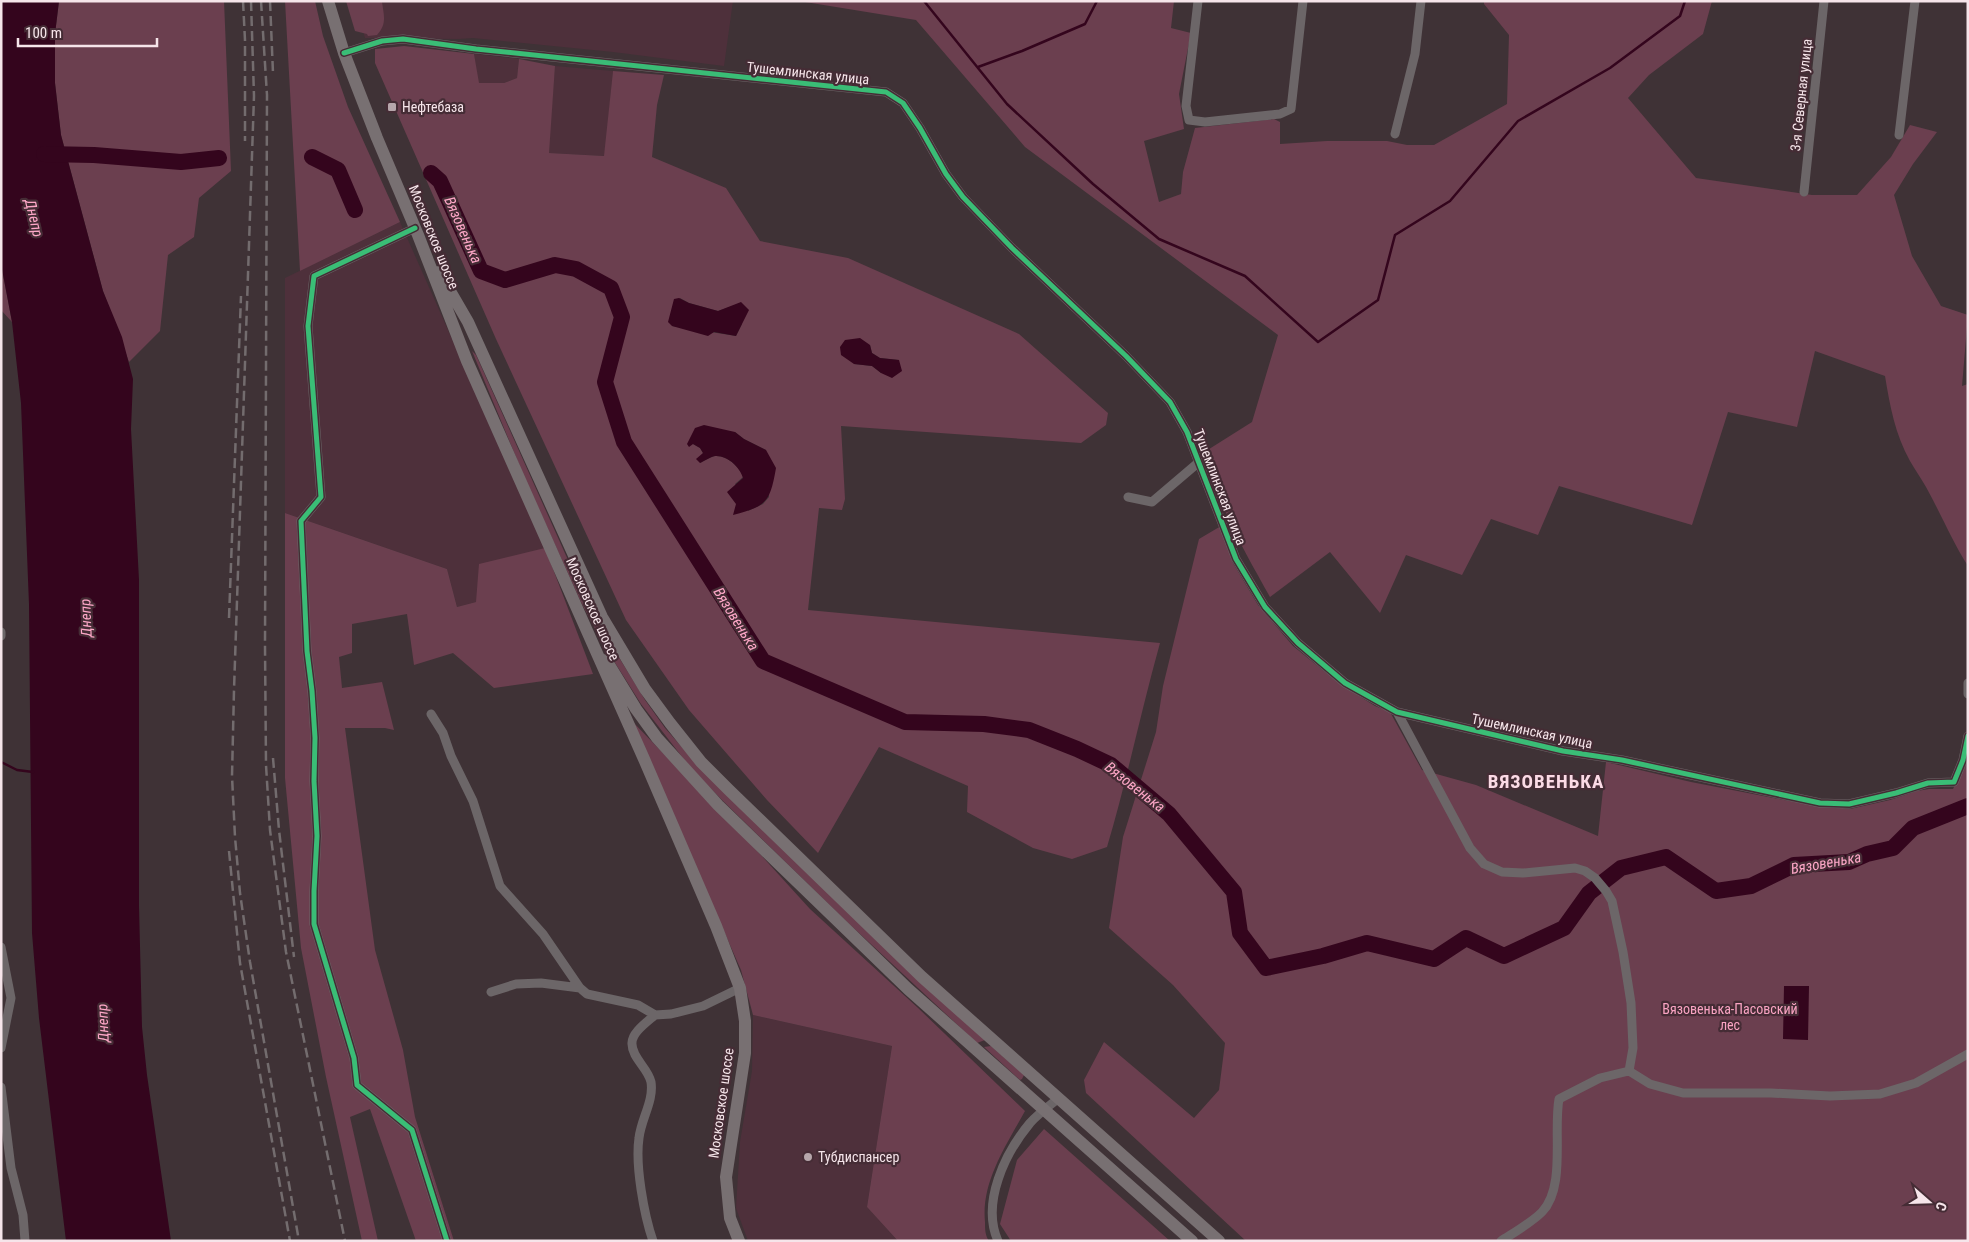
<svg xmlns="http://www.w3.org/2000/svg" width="1969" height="1242" font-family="'Roboto Condensed',sans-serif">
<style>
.built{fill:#4e303b}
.green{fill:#6b3f4f;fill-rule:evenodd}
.water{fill:#34051d}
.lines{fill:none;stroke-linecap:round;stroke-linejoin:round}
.stream{stroke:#34051d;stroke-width:2.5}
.river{stroke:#34051d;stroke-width:16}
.street{stroke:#6c6668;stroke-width:9}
.primary{stroke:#787072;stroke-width:12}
.rail{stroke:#736c6e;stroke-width:2.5;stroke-dasharray:10 5;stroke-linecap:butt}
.cycleway-casing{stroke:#452c35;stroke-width:8}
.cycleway{stroke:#3abd76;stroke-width:5}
.poi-dot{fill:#b6a6ab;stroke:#452c35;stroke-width:2}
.labels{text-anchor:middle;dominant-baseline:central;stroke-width:4.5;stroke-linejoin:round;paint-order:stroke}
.street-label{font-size:14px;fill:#f6e5ea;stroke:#452c35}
.poi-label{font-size:14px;fill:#f6e5ea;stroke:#452c35;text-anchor:start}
.park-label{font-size:14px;fill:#f9a3c2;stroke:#452c35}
.water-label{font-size:15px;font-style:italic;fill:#fda7c7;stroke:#452c35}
.district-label{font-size:19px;font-weight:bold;letter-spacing:1px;fill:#fbdae5;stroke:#452c35}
</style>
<rect width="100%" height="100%" fill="#3f3236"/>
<path class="built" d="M354,1H733L724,66L613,52L473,38L458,39L365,38Z
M474,54L519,59L517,78L504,83H478Z
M555,66L613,71L605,156L548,153Z
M400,222L545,548L476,602L457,607L447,569L285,513V278Z
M753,1015L892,1046L867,1207L898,1241H748L736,1208L740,1142L752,1071Z"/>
<path class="green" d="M59,1H224L231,171L199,198L194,237L168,255L160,331L129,362L103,291L61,135L55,83V34Z
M285,1H315L323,36L348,107L400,222L300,271Z
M346,1L382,2C384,16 387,24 377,35L368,36L367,34L355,31Z
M799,1H1174L1171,28L1191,33L1179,94L1184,129L1144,141L1159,202L1181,194L1183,172L1195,128L1274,119L1280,122V144L1327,141H1387L1407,145H1434L1507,104L1509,35L1484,4V1H1712L1703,34L1649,75L1628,98L1696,178L1812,195H1857L1891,157L1910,125L1937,132L1913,164L1894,195L1912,256L1941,306L1968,315L1962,386L1968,384V566C1952,541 1941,514 1926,487C1921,478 1915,470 1910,461C1895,434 1890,406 1885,376L1815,351L1797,427L1728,412L1692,525L1559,486L1538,535L1491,519L1462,575L1406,555L1380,613L1330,552L1270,597C1245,552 1215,502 1206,451L1252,422L1278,335L1025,147L916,20Z
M404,46L474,54L479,83H504L517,78L519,59L555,66L549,153L604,156L613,71L664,75L657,105L652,157L726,188L760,241L848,258L1019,334L1108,413L1106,425L1081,443L841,426L845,499L842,510L819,508L808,610L1160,643C1141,711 1127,780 1107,847L1072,859L1033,848L967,812L968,786L879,747L818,853L767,800L689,710L626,620L496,339L375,63V49ZM680,298L689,303L718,311L741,303L742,324L736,336L672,326ZM870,345L872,353L880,358L899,360L881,373L872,366L854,364ZM735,432L744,439L766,450L769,497L763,504L748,511L735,484L743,477C740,467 727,455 715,456C710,457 704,461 700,463L703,453L700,448L693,444Z
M1,264L12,322L1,310Z
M472,351L476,355L581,589L604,633L645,700L665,728L694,761L985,1040L977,1043L844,919L721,799L690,767L641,704L602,642L582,604L526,481Z
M285,513L447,569L457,607L476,602L479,564L545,548L593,674L494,688L453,653L414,665L407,614L352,624V653L339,657L342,688L382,682L394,730L385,728H345L375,950L403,1050L415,1117L454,1241H416L370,1109L350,1117L378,1241H362L326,1077L301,948L285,778Z
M1221,526L1233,563L1258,605L1293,646L1340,684L1375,706L1390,712L1422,770L1476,785L1598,836L1606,762L1691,782L1784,800L1850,809L1890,800L1917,791L1929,789H1953L1968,759V1241H1246L1086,1093L1084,1080L1104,1042L1194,1118L1219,1090L1225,1043L1173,985L1109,928L1123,837L1156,732L1163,686L1199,539Z
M631,720L748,841L810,909L917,1007L1025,1111C1006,1146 981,1182 985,1222C985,1229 985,1235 989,1241H898L867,1207L892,1046L753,1015L741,970Z
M991,1046L1024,1075L1022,1079L1020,1080L984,1047Z
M1044,1129L1170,1241H1011L1000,1224L1017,1160Z"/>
<path class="water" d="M1,1H59L55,34V83L61,135L103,291L122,337L133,379L131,429L139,580V906L142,1027L147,1075L171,1241H66L39,1018L32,933L29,604L21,403L12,322L1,264Z
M679,298L689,303L718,311L741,302L749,310L736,336L714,332L708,336L672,326L668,322L674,299Z
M860,338L870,345L872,353L880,358L899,360L902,371L892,378L881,373L872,366L854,364L841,355L840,347L845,340Z
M704,425L735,432L744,439L766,450L776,468C770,502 767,506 733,515L736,504L727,492L743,478C740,467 727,455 715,456C710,457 704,461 700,463L696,459L703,453L700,448L693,444L689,447L687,444L695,428Z
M1784,986H1809L1808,1040L1783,1039Z"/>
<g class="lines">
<path class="stream" d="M924,1L1007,104L1093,184L1159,239L1245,276L1318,342L1378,300L1395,235L1450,201L1518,121L1610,68L1680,16L1685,1
M978,67L1022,51L1085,24L1097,1
M1,762L17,770L33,772"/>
<path class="river" d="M44,154L94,155L181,162L219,158
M312,157L338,170L355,210
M431,173L440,181L481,271L505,280L555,265L576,269L611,288L622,317L605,382L624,442L763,661L905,722L984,724L1029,730L1077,749L1111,765L1169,814L1234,892L1240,933L1266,968L1323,956L1367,943L1434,959L1466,938L1504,956L1564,928L1589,893L1621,868L1666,857L1716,891L1751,886L1794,865L1849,862L1867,854L1893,848L1913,828L1968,806"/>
<path class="street" d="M1198,1L1186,106L1189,120L1205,122L1280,114L1291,109L1303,1
M344,53L382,41L403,39L476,49L886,92L903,103L920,128L946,174L963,197L1012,248L1126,356L1170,402L1187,432L1236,559L1265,607L1298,643L1345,683L1397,712L1563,751L1622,760L1820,803L1849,804L1896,793L1928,783L1954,782L1963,760L1968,736
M1395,134L1415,54L1421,1
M1899,135L1915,1
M1804,192L1824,1
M415,228L314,276L308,326L321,497L301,521L307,651L312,691L315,738L314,781L317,836L314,891V924L354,1058L357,1085L412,1130L447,1241
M1128,497L1152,502L1199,462
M1,632V636
M1968,683V694
M1397,712L1470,848L1484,864L1502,872L1523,873L1575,868L1585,871L1595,878L1606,891L1612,901L1623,952L1631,1003L1633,1048L1629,1071L1600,1078L1559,1099C1553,1131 1566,1187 1542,1212C1531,1223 1515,1232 1501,1241
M431,714L443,733L451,756L473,801L500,886L543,934L580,988L587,994L638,1005L655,1015L671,1014L703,1006L740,988
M1,947L11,998L1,1048
M491,992L516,984L541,983L580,988
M1629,1071L1650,1084L1683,1093H1771L1830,1096L1880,1094L1916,1083L1968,1054
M1,1087L11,1168L23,1215L25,1241
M653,1241C644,1215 635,1165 639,1138C641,1119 654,1101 651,1082C648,1068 632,1058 632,1044C631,1033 647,1022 655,1015
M998,1241C981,1203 1005,1153 1030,1123C1038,1114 1049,1106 1059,1098"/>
<path class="primary" d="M328,1L344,53L377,138L418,235L467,361L644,759L716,926L740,988L745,1021V1053L726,1177L730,1218L739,1241
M439,272L468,322L602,617L645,689L670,723L701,762L729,790L922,977L1219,1241
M606,660L636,709L657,738L718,805L908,989L1192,1241"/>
<path class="rail" d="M243,1L245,40V141
M251,1L254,96L234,690L232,776L235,837L240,893L250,962L299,1241
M261,1L267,95L265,646L266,765L270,830L286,952L345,1241
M270,1L273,73
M229,618L241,296
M273,758L279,830L294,957
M229,851L240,963L290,1241"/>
<defs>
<path id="cycleway" d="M344,53L382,41L403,39L476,49L886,92L903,103L920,128L946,174L963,197L1012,248L1126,356L1170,402L1187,432L1236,559L1265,607L1298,643L1345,683L1397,712L1563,751L1622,760L1820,803L1849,804L1896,793L1928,783L1954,782L1963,760L1968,736
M415,228L314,276L308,326L321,497L301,521L307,651L312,691L315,738L314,781L317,836L314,891V924L354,1058L357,1085L412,1130L447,1241"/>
</defs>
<use href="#cycleway" class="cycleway-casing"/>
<use href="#cycleway" class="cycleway"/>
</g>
<g class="poi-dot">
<rect x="387" y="102" width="10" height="10" rx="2.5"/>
<circle cx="808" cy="1157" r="5"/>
</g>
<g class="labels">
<g class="street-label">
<text transform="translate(808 73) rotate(6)">Тушемлинская улица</text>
<text transform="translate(1801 95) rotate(-84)">3-я Северная улица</text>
<text transform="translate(434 237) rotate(68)">Московское шоссе</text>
<text transform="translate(1220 487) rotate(69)">Тушемлинская улица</text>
<text transform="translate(593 609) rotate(66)">Московское шоссе</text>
<text transform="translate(1532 731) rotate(12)">Тушемлинская улица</text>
<text transform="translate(721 1103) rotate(-82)">Московское шоссе</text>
</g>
<g class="poi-label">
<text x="402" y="107">Нефтебаза</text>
<text x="818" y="1157">Тубдиспансер</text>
</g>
<g class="park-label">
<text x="1730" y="1009">Вязовенька-Пасовский<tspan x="1730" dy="16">лес</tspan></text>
</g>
<g class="water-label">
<text transform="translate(34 218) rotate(77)">Днепр</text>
<text transform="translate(463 230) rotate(66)">Вязовенька</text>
<text transform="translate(86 618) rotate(-92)">Днепр</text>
<text transform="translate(736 619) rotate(58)">Вязовенька</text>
<text transform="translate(1135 787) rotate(38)">Вязовенька</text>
<text transform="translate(1826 863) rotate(-10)">Вязовенька</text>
<text transform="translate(103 1023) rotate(-92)">Днепр</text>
</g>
<g class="district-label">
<text x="1546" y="781">ВЯЗОВЕНЬКА</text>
</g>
</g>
<rect width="1969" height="1242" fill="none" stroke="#f6e5ea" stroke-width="5"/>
<g transform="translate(1929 1202) rotate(110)" stroke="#452c35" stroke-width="4" paint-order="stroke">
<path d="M0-4L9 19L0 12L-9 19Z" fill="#f6e5ea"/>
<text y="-8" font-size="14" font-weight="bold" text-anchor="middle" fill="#f6e5ea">С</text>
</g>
<path d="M18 38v8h139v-8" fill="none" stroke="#f6e5ea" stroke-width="2.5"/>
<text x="25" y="38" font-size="15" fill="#f6e5ea" stroke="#452c35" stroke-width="4" paint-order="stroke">100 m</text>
</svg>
